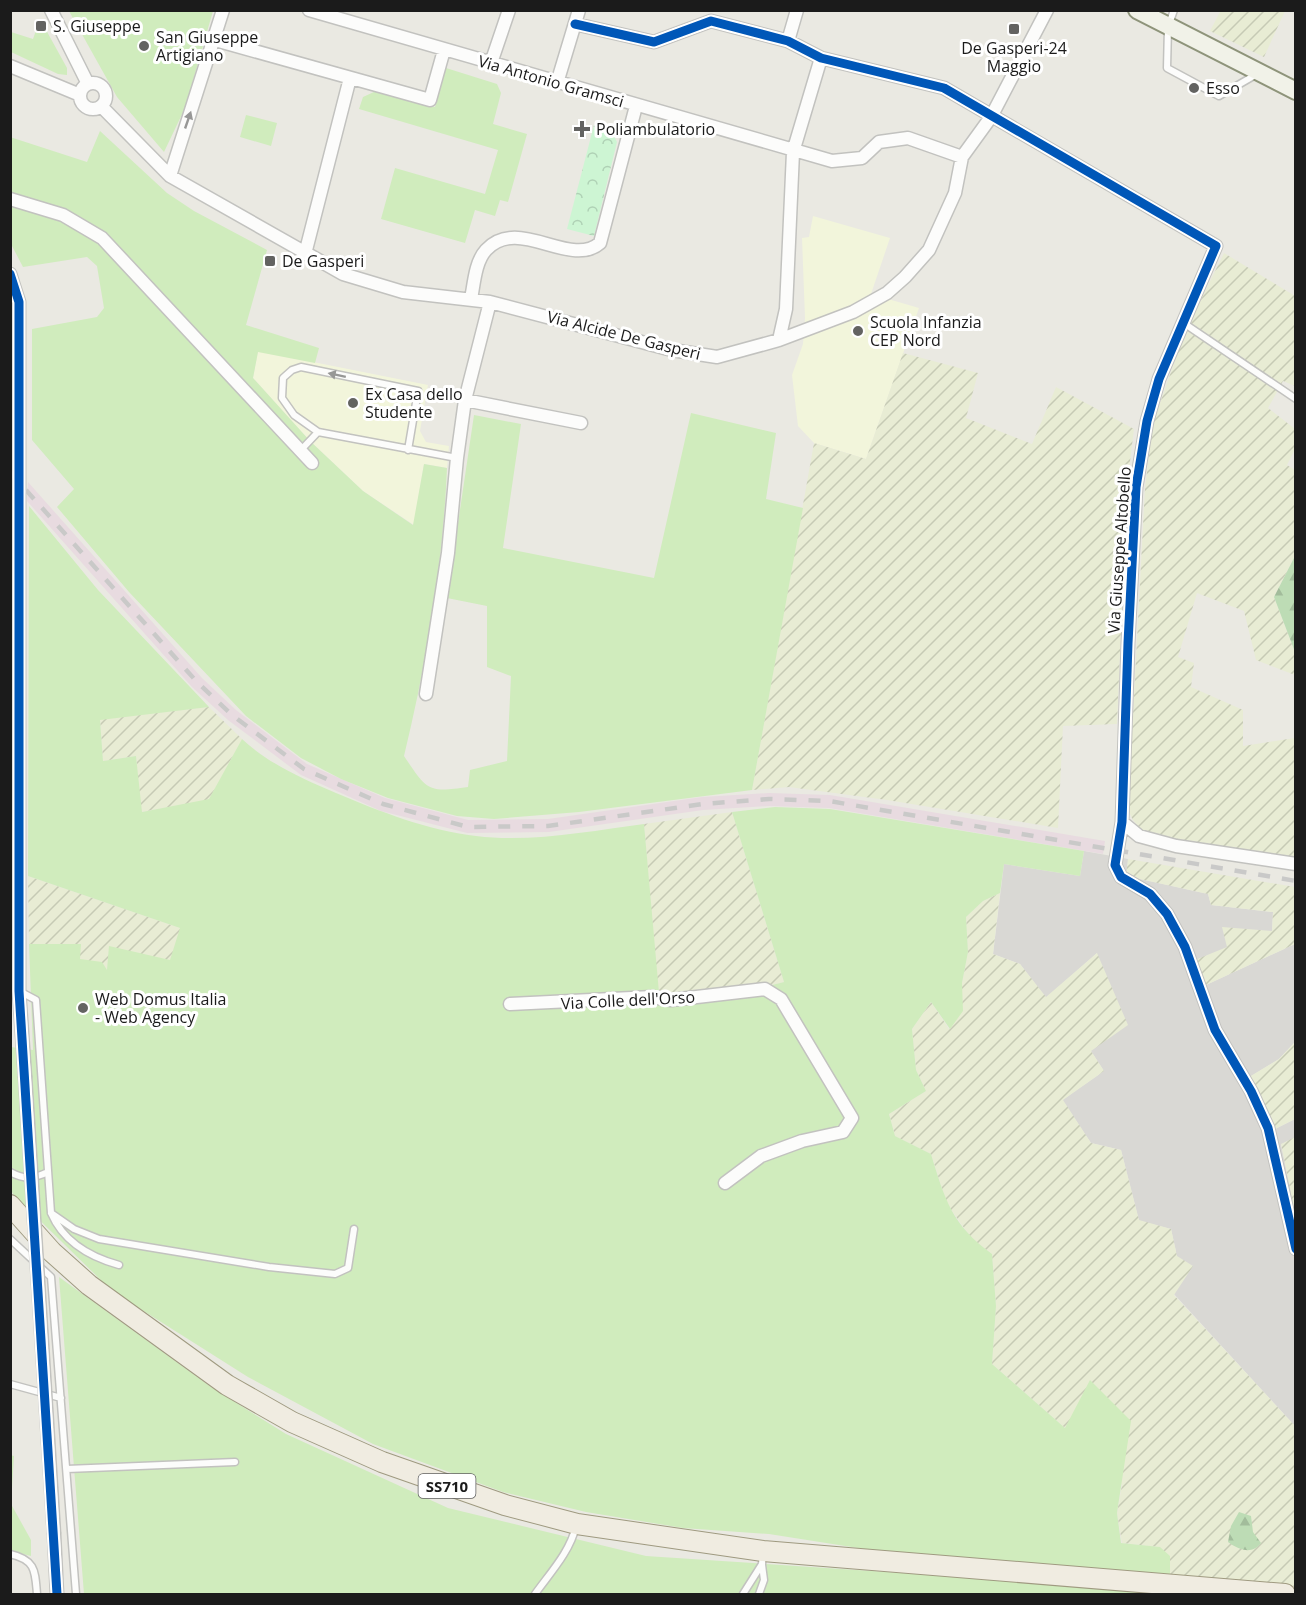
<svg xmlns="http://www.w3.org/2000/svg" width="1306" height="1605" font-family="'Open Sans',sans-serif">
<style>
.residential{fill:#d9d8d4}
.education{fill:#f2f5db}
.railway{fill:#e8dbe0}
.farmland{fill:url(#farmland-furrows)}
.grass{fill:#d0ecbd}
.forest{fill:url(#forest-firs)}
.park{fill:url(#park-crowns)}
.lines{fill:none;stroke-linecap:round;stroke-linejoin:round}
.lane-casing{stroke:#c2c2bf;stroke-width:9}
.street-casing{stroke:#c2c2bf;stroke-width:15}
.secondary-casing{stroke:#8e947a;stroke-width:20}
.primary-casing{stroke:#9f9a80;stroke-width:22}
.lane{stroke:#fcfcfb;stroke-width:6}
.street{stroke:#fcfcfb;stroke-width:12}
.secondary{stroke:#f1f2e8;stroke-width:16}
.primary{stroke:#f0ece1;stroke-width:20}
.rail{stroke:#c9c9c8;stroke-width:4.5;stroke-dasharray:12 12;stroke-linecap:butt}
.street-bridge-casing{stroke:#c2c2bf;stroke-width:15;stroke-linecap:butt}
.street-bridge{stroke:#fcfcfb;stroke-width:12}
.cycleway-casing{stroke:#fff;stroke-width:13}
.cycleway{stroke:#0057b8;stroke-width:9}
.oneway{fill:#979796}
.poi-dot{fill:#636361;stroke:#fff;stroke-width:2}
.labels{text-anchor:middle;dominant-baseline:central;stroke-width:6;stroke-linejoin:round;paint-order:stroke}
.shield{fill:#fff;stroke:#5f5f5f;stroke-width:1.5}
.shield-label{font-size:15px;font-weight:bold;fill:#1b1b1b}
.poi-label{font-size:16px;fill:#1b1b1b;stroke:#fff;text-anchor:start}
.street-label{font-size:16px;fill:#1b1b1b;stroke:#fff}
</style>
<defs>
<pattern id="farmland-furrows" width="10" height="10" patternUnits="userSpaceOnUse" patternTransform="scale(1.5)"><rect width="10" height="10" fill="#e8ecd4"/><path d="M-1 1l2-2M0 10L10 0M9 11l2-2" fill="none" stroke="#c6cab5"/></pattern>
<pattern id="forest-firs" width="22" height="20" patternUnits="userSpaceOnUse" patternTransform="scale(1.5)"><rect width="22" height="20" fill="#bddcb5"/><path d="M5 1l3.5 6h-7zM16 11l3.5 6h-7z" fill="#a2bc9b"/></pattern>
<pattern id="park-crowns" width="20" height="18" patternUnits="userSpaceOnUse" patternTransform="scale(1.5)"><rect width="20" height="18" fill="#cdf5d3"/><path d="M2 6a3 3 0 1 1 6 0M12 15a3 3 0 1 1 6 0" fill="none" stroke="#afd1b5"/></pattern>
</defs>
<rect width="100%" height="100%" fill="#eae9e2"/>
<path class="residential" d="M1084,851L1128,859L1127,876L1208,894L1211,905L1273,912L1272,931L1227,947L1206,985L1295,944V1042L1279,1059L1250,1077L1275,1129L1295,1119V1137L1281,1145L1296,1213L1295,1426L1174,1294L1177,1256L1171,1229L1139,1221L1121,1150L1091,1143L1062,1100L1104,1071L1091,1051L1097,953L1046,998L1020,964L993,954L1004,864L1080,876Z"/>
<path class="education" d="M813,216L890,238L871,294L919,308L866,459L814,443L798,426L792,375L803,344L805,318L802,238L809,237Z
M258,351L428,385L420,431L426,442L449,446L447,468L424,464L414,525L363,491L310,441L253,378Z"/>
<path class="railway" d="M28,482L202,678L236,710L307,764L385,798L468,820L548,819L702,797L769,793L830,795L1105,841L1103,854L829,808L769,806L703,810L549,832L467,833L381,811L301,775L228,720L192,687L27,501Z"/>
<path class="farmland" d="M1221,10H1285V11L1264,57L1210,31Z
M1224,253L1295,296V386L1283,381L1268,408L1295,429V449L1287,465L1295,470V556L1274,597L1295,652V675L1256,660L1244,611L1197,593L1178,657L1194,663L1191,687L1243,710V746L1295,738V857L1178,840L1143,832L1133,820L1128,810L1145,488L1153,423L1185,332Z
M903,353L978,373L966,418L1032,444L1056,387L1134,429L1127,486L1117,724L1063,726L1058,828L887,800L789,787L752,790L814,443L866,459Z
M209,707L242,739L209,800L141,812L136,756L103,761L100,719Z
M732,812L784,982L699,1002L659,1004L644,824Z
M1128,859L1295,887V944L1206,985L1195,960L1227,947L1222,927L1272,931L1273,912L1211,905L1208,894L1126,876Z
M28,876L180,928L374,987L116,979L80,959V944H29Z
M1000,893L993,954L1020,964L1046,997L1097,953L1128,1025L1091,1051L1104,1071L1063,1100L1091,1143L1121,1150L1139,1220L1171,1229L1177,1256L1193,1266L1174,1295L1295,1426V1594H1170L1169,1556L1159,1547L1122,1543L1117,1513L1122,1485L1065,1428L992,1364L996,1306L992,1254L972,1239L947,1204L931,1154L895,1136L889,1114L926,1091L916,1070L912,1029L931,1002L949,1029L962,1011V983L968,952L966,917L983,901Z
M1295,1042V1119L1275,1129L1249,1077L1279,1059Z
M1295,1137V1213L1281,1144Z"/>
<path class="grass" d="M69,11H213L185,108L164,152L117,97Z
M40,19L67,68V75L58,74L11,52V32L33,39Z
M446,68L497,84L501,93L493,124L527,134L508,202L500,200L495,216L475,210L465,243L381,219L395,168L485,194L498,150L359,109L363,97L376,91L435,107Z
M246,115L277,123L271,146L240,137Z
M100,131L167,193L194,211L267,250L246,325L319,348L315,363L258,352L253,378L310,441L363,491L413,525L424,464L447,468C443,565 427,661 404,756C427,790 427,793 468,787L470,770L507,761L511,676L487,667V606L447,598L474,415L521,424L503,548L654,578L691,413L776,433L766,499L803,508L752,790L579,812L494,819L457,816L388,798L341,779L301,758L246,716L129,592L57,507L74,489L32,440V329L97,317L104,308L97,266L87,257L23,267L11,244L10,137L87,162Z
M29,506L98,590L209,707L100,720L103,761L136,756L142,812L209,799L242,739C269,764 303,779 336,793C381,812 427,830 476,836C531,843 590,831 644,824L660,1004H694L784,982L732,812L775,807L830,809L1084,851L1080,876L1004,864L1000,893L983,901L966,917L968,952L962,983L963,1011L950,1029L931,1002L912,1029L916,1070L926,1091L889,1114L895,1136L931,1154C945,1200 952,1225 992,1254L996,1306L992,1364L1065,1428L1090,1380L1131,1421L1117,1513L1121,1543L1160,1547L1170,1556V1594H84L59,1277L211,1387L286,1434L448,1508L646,1556L963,1577L877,1551L769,1534L683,1528L586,1512L503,1492L373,1444L248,1377L112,1291L13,1194L11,1190V1047L33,1050L29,944H81L80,959L102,962L107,970L109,946L170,960L180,928L28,876Z
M10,1455L14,1456L11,1504L31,1540V1556L11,1551Z"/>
<path class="forest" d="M1295,556V652L1274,597Z
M1239,1512L1251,1516L1253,1532L1261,1543C1252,1555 1239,1550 1228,1542L1231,1526Z"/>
<path class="park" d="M594,125L612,132L617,142L594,236L567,229Z"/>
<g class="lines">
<defs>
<path id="lane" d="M1174,10L1168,27L1167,68L1219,96L1257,74
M1182,322L1296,399
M318,432L294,415L282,398L283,378L292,370L301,367L418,391L408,450
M300,451L318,432L457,458
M19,991L36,1000L51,1213C63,1241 90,1257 119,1265
M10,1172C25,1180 33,1179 48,1172
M51,1213L74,1229L99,1239L269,1267L335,1274L348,1268L354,1229
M10,1239L51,1277L76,1594
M10,1384L61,1398
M67,1469L235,1462
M10,1554C36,1560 35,1571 37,1594
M535,1594C550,1573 570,1552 576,1526
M743,1594L762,1564L763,1552
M759,1594L764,1580L762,1565"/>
<path id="street" d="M51,10L88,84
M309,10L832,161L862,158L879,142L908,138L962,157
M575,24L654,42L711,21L788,41L821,58L944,88L1216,246L1159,379L1147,421L1136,487L1128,643L1122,822L1115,865L1121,877L1150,894L1167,914L1185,947L1215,1030L1251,1091L1268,1128L1296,1249
M215,40L430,100L444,50
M788,41L797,10
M491,63L509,10
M10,66L80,95
M557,83L579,10
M80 96a13 13 0 1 1 26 0a13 13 0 1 1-26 0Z
M101,106L170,176L343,274L403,292L490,302L672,350L717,357L779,340L853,312L887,293L905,277L929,250L955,193L962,157L991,117L1047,10
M170,176L223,10
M10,199L63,215L102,238L312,463
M305,254L350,78
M10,274L19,302V991L25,1076
M471,299C474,284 475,262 486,250C518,215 570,269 600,243L636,106
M779,340L786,309L793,152L821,58
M465,400L581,423
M426,694L448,553L457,458L465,400L490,302
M1122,822L1139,836L1176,846L1296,864
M510,1004L652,997L671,1000L765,989L781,999L852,1118L843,1132L802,1141L761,1156L725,1183
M54,1534L57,1594"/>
<path id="secondary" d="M1137,10L1296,91"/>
<path id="primary" d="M10,1205L52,1252L89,1285L227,1385L292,1422L382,1462L505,1505L577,1524L763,1551L1285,1594"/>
</defs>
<use href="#lane" class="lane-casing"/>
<use href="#street" class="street-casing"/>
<use href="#secondary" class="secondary-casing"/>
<use href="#primary" class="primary-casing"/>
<use href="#lane" class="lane"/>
<use href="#street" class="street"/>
<use href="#secondary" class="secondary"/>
<use href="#primary" class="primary"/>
<path class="rail" d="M10,472L197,682L232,715L304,769L383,804L468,827L548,826L703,804L769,799L829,801L1296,881"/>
<defs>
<path id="street-bridge" d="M25,1076L54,1534"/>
</defs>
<use href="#street-bridge" class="street-bridge-casing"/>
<use href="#street-bridge" class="street-bridge"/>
<defs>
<path id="cycleway" d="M575,24L654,42L711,21L788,41L821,58L944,88L1216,246L1159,379L1147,421L1136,487L1128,643L1122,822L1115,865L1121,877L1150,894L1167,914L1185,947L1215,1030L1251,1091L1268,1128L1296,1249
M10,274L19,302V991L57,1594"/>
</defs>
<use href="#cycleway" class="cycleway-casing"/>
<use href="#cycleway" class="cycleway"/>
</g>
<defs><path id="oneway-solid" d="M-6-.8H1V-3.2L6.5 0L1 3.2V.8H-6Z" transform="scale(1.5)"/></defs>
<g class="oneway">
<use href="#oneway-solid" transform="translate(188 120) rotate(-71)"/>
<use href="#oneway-solid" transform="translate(337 375) rotate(-168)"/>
</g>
<g class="poi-dot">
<rect x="35" y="20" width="12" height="12" rx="3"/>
<rect x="1008" y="23" width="12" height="12" rx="3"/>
<circle cx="144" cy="46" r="6"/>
<circle cx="1194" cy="88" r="6"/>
<path d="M579 120h6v6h6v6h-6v6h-6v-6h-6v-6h6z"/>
<rect x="264" y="255" width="12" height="12" rx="3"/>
<circle cx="858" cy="331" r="6"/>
<circle cx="353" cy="403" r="6"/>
<circle cx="83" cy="1008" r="6"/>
</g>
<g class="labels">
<rect class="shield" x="418.5" y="1474" width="57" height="24" rx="4.5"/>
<g class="shield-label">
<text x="447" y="1486">SS710</text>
</g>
<g class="poi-label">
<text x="53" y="26">S. Giuseppe</text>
<text x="156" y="37">San Giuseppe<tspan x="156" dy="18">Artigiano</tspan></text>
<text x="1014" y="48" text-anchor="middle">De Gasperi-24<tspan x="1014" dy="18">Maggio</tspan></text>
<text x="1206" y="88">Esso</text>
<text x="596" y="129">Poliambulatorio</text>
<text x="282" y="261">De Gasperi</text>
<text x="870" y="322">Scuola Infanzia<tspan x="870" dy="18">CEP Nord</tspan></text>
<text x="365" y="394">Ex Casa dello<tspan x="365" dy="18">Studente</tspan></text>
<text x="95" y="999">Web Domus Italia<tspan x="95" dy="18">- Web Agency</tspan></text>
</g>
<g class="street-label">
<text transform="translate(551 81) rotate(16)">Via Antonio Gramsci</text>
<text transform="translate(624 335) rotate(14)">Via Alcide De Gasperi</text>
<text transform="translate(1119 550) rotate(-86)">Via Giuseppe Altobello</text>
<text transform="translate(628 1000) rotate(-3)">Via Colle dell'Orso</text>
</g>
</g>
<rect width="1306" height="1605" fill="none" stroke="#1b1b1b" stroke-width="24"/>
</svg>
